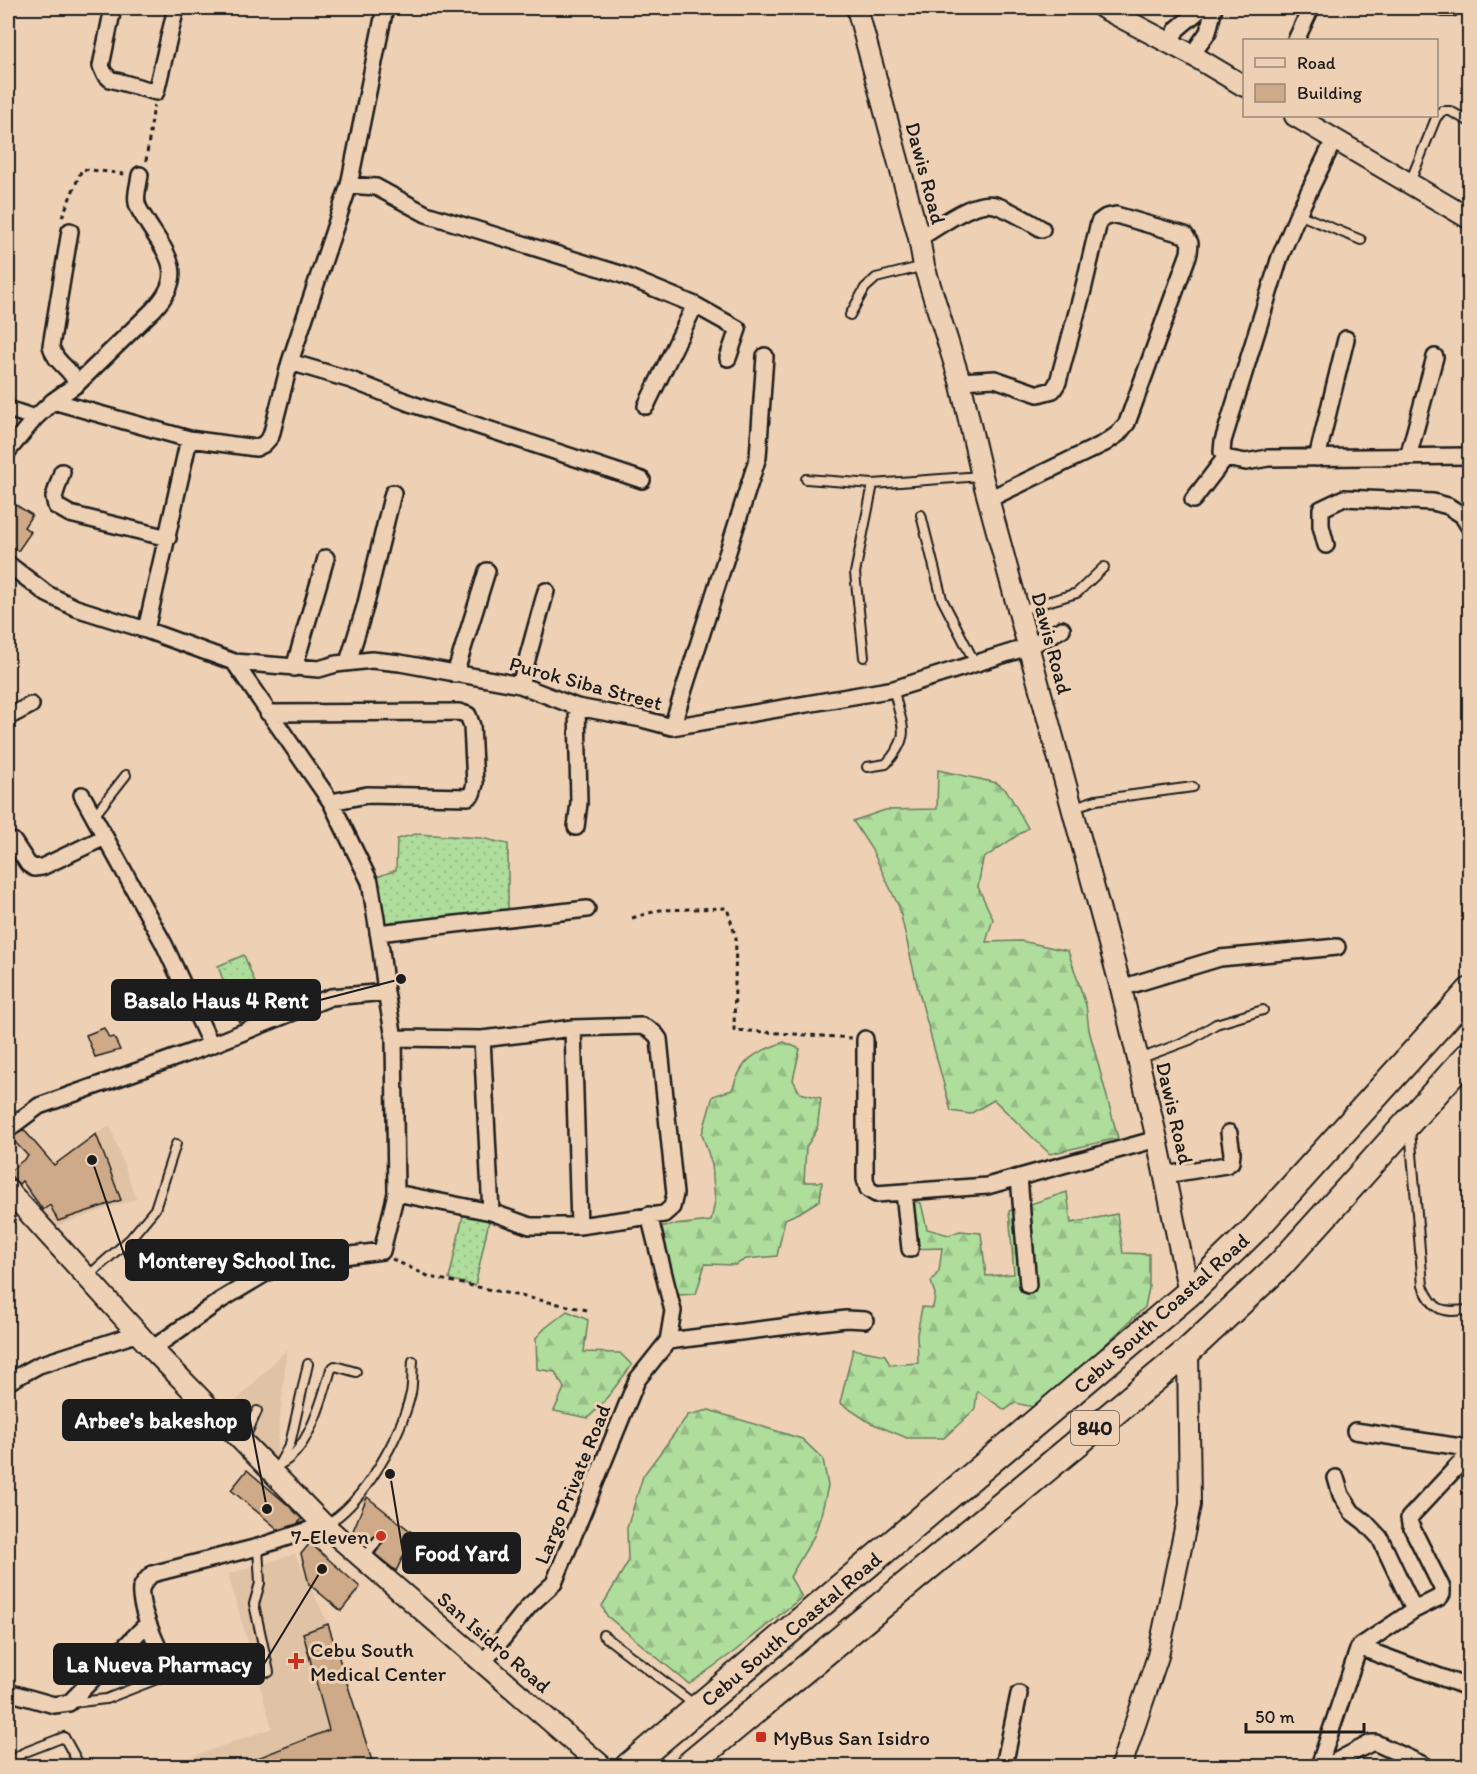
<svg xmlns="http://www.w3.org/2000/svg" width="1477" height="1774" font-family="Itim,sans-serif">
<style>
.built{fill:#e0c2a5}
.grass{fill:url(#grass-dots);stroke:#667c5c;stroke-width:1.5}
.forest{fill:url(#forest-firs);stroke:#667c5c;stroke-width:1.5}
.building{fill:#ceaa88;stroke:#1c1c1c;stroke-width:1.5}
.lines{fill:none;stroke-linecap:round;stroke-linejoin:round}
.service-casing{stroke:#1c1c1c;stroke-width:12}
.minor-casing{stroke:#1c1c1c;stroke-width:20}
.tertiary-casing{stroke:#1c1c1c;stroke-width:24}
.trunk-casing{stroke:#1c1c1c;stroke-width:30}
.path{stroke:#1c1c1c;stroke-width:3;stroke-dasharray:4.5 4.5;stroke-linecap:butt}
.service{stroke:#eed1b5;stroke-width:8}
.minor{stroke:#eed1b5;stroke-width:15}
.tertiary{stroke:#eed1b5;stroke-width:20}
.trunk{stroke:#eed1b5;stroke-width:26}
.poi-dot{fill:#c8321e;stroke:#eed1b5;stroke-width:2}
.labels{text-anchor:middle;dominant-baseline:central;stroke-width:6;stroke-linejoin:round;paint-order:stroke}
.shield{fill:#eed1b5;stroke:#5b524a;stroke-width:1.5}
.shield-label{font-size:20px;font-weight:bold;fill:#1c1c1c}
.street-label{font-size:21px;fill:#1c1c1c;stroke:#eed1b5}
.poi-label{font-size:21px;fill:#1c1c1c;stroke:#eed1b5;text-anchor:start}
.leader{fill:none;stroke:#1c1c1c;stroke-width:2}
.callout-dot{fill:#1c1c1c;stroke:#eed1b5;stroke-width:2}
.callout{fill:#1c1c1c;stroke:#1c1c1c;stroke-width:2}
.callout-label{font-size:22px;text-anchor:middle;font-weight:bold;fill:#fff}
</style>
<defs>
<pattern id="grass-dots" width="8" height="8" patternUnits="userSpaceOnUse" patternTransform="scale(1.5)"><rect width="8" height="8" fill="#afdd9c"/><path d="M2 2h.1M6 6h.1" fill="none" stroke="#96bd86" stroke-width="1.8" stroke-linecap="round"/></pattern>
<pattern id="forest-firs" width="22" height="20" patternUnits="userSpaceOnUse" patternTransform="scale(1.5)"><rect width="22" height="20" fill="#afdd9c"/><path d="M5 1l3.5 6h-7zM16 11l3.5 6h-7z" fill="#96bd86"/></pattern>
</defs>
<rect width="100%" height="100%" fill="#eed1b5"/>
<filter id="ink" filterUnits="userSpaceOnUse"><feTurbulence type="fractalNoise" baseFrequency=".0167" numOctaves="2"/><feDisplacementMap in="SourceGraphic" scale="12" xChannelSelector="R" yChannelSelector="G"/><feConvolveMatrix kernelMatrix="1 2 1 2 8 2 1 2 1" color-interpolation-filters="sRGB"/></filter>
<g filter="url(#ink)">
<path class="built" d="M110,1126L136,1199L51,1228L21,1191L96,1134Z
M287,1349L275,1470L223,1414Z
M295,1554L328,1624L374,1766H166L272,1728L228,1574Z"/>
<path class="grass" d="M416,834L481,838L508,844V913L381,929L369,880L396,870L397,839Z
M244,955L267,1013L251,1018L247,1004L234,1011L218,966Z
M464,1211L490,1216L475,1286L449,1279Z"/>
<path class="forest" d="M938,770L997,783L1007,791L1028,828L983,859L978,887L993,919L986,942L1021,941L1068,951L1086,1005L1089,1030L1118,1138L1050,1154L994,1100L970,1114L951,1111L917,985L899,907L872,850L853,821L885,810L937,809Z
M784,1042L800,1049L793,1080L800,1093L821,1098L817,1130L806,1147L804,1182H822L820,1200L799,1213L785,1219L777,1256L746,1259L735,1265L705,1264L696,1294L678,1295L656,1227L711,1221L715,1201L712,1165L702,1134L713,1096L732,1090C743,1057 753,1054 784,1042Z
M1067,1192L1071,1223L1117,1214L1123,1253L1149,1254V1288L1145,1307L1038,1408L1015,1403L1005,1410L977,1391L975,1409L944,1438H907L869,1422L840,1403L853,1349L885,1355L890,1365L918,1363L917,1334L922,1307L933,1308L935,1294L931,1282L939,1271L942,1248L910,1249L913,1201L921,1203L927,1229L949,1235L960,1231L981,1233L986,1276L1014,1274L1009,1211Z
M567,1311L588,1320L584,1352L620,1353L632,1365L602,1404L588,1418L554,1411L564,1388L555,1372L537,1369L536,1338L544,1329Z
M709,1410L802,1439L823,1459L828,1486L821,1515L814,1536L790,1577L802,1597L735,1651L689,1684L607,1616L602,1606L628,1562L627,1528L643,1476L688,1415Z"/>
<path class="building" d="M8,500L32,515L24,527L31,532L18,551L8,544Z
M247,1004L250,1016L239,1022L234,1011Z
M104,1028L109,1038L114,1037L120,1050L95,1057L86,1035Z
M24,1130L54,1165L96,1134L121,1200L58,1221L50,1205L43,1210L22,1181L19,1184L8,1173L28,1156L11,1138Z
M247,1470L288,1505L302,1519L297,1524L279,1530L231,1490Z
M367,1497L414,1534L396,1571L375,1554L383,1542L381,1537L374,1536L366,1546L352,1533Z
M310,1543L360,1587L341,1611L309,1584L301,1554Z
M328,1624L374,1767H235L329,1730L303,1633Z"/>
<g class="lines">
<defs>
<path id="service" d="M1410,182L1436,118L1442,111H1450L1470,122
M1298,214L1361,240
M850,315L865,288L876,278L924,266
M806,479L873,484L981,476
M921,515L942,599L975,663
M1020,610L1077,593L1104,567
M864,657L855,573L873,484
M867,767L886,764C915,732 899,724 894,689
M1074,807L1096,800L1193,787
M94,816L126,775
M1139,1059L1190,1040L1216,1024L1263,1010
M1410,1129L1423,1286C1435,1313 1442,1312 1470,1310
M88,1276L130,1239L155,1209L176,1144
M243,1442L257,1411
M278,1465C308,1454 323,1397 331,1369L335,1366L356,1372
M278,1466L290,1444L308,1364
M325,1525C364,1504 401,1435 411,1393C413,1382 412,1371 413,1361
M258,1547L260,1583L254,1604L269,1672
M364,1559L377,1541
M603,1635L695,1705
M71,1703L106,1699L170,1674L192,1670
M8,1763L23,1753L64,1737L80,1766"/>
<path id="minor" d="M113,8L101,66L104,73L110,79L156,92L176,8
M1442,8H1452
M1296,40L1311,8
M1170,43L1177,29L1202,8
M1192,55L1208,32L1214,8
M349,185L376,187L426,214L620,274L695,305L738,329L728,358
M70,231L51,346C56,365 69,365 77,384
M919,238C938,228 973,199 995,205C1011,210 1028,221 1042,229
M290,362L351,380L412,404L642,480
M960,381L995,379L1038,394L1053,390L1058,382L1083,290L1099,222L1106,217L1116,215L1185,235L1190,243L1189,253L1127,423L1118,434L1105,443L989,499
M53,401L77,384L153,310C186,276 170,258 148,224C145,218 138,210 137,203C135,195 139,184 140,175
M646,406L695,305
M8,409L35,418
M8,451L35,418L53,401L189,439L256,448L264,444L271,436L290,362L349,185L384,13
M1408,457L1435,357
M1225,458L1222,452L1223,441L1280,257L1298,214L1335,138
M1225,458L1246,462L1268,458L1470,456
M1317,458L1346,339
M62,472L54,497L56,506L70,514L168,538
M1193,500L1225,458
M1326,545L1321,526V509L1344,498L1433,502L1448,506L1462,515L1470,528
M8,564L47,594L76,608L146,630L234,662L331,802L370,882L381,950L386,992L394,1038L396,1193L382,1251L281,1264L221,1300L152,1349
M146,630L189,439
M234,662L319,669L336,664L372,660L400,663L520,685L577,707L642,719L672,727L894,689L1028,647L1062,629
M348,662L365,607L393,493
M294,668L326,558
M455,674L487,571
M520,685L546,591
M268,713L459,712L468,715L472,726L475,784L472,794L468,797L367,795L331,802
M8,717L31,705
M672,727L758,457L765,356
M82,795L164,944L211,1045
M576,827L579,803L577,707
M13,841L28,864L34,868L42,867L105,837
M378,933L587,909
M1121,988L1220,958L1337,947
M573,1028L579,1226
M394,1038L482,1039L573,1028L642,1026C650,1029 655,1032 659,1039L675,1194L672,1207L664,1214L579,1226H530L491,1212L396,1193
M482,1039L491,1212
M865,1039V1179L868,1189L876,1194L987,1186L1157,1139
M8,1129L39,1106L211,1045L331,997L386,992
M1165,1175L1226,1165L1231,1162L1232,1153L1229,1133
M1019,1177L1028,1285
M904,1192L910,1249
M668,1341L846,1319L865,1320
M8,1382L39,1365L139,1333
M1336,1478L1341,1495L1352,1512L1365,1522L1380,1538L1414,1610
M1359,1647L1470,1688
M482,1664L529,1606L554,1583L637,1380L668,1341L673,1311L649,1215
M170,1674C162,1655 138,1609 141,1589C143,1582 147,1579 152,1574L258,1547L324,1525
M8,1692L54,1705L69,1703L148,1623
M1004,1766L1019,1694
M1319,1766L1359,1647L1414,1610L1440,1597L1442,1594V1588L1410,1524L1409,1518L1466,1457V1451L1461,1447L1355,1431
M1327,1766L1371,1743H1376L1426,1766"/>
<path id="tertiary" d="M857,8L919,238L924,266L960,381L982,476L1121,988L1157,1139L1189,1293
M1103,8L1192,55L1244,86
M1295,116L1470,219
M8,1190L152,1349L324,1525L602,1766
M1121,1766L1158,1656L1190,1505L1188,1351"/>
<path id="trunk" d="M629,1766L1189,1293L1255,1229L1470,991
M688,1766L1188,1351L1280,1265L1470,1054"/>
</defs>
<use href="#service" class="service-casing"/>
<use href="#minor" class="minor-casing"/>
<use href="#tertiary" class="tertiary-casing"/>
<use href="#trunk" class="trunk-casing"/>
<path class="path" d="M146,161L154,105
M62,217L82,169L125,174
M632,918L660,910L727,908L736,938L734,1030L852,1038
M392,1259L430,1277L587,1310"/>
<use href="#service" class="service"/>
<use href="#minor" class="minor"/>
<use href="#tertiary" class="tertiary"/>
<use href="#trunk" class="trunk"/>
</g>
</g>
<g class="poi-dot">
<circle cx="381" cy="1536" r="6"/>
<path d="M293 1652h6v6h6v6h-6v6h-6v-6h-6v-6h6z"/>
<rect x="755" y="1731" width="12" height="12" rx="3"/>
</g>
<g class="labels">
<rect class="shield" x="1071" y="1411" width="48" height="34" rx="4.5"/>
<g class="shield-label">
<text x="1095" y="1428">840</text>
</g>
<g class="street-label">
<text transform="translate(926 173) rotate(75)">Dawis Road</text>
<text transform="translate(1052 643) rotate(75)">Dawis Road</text>
<text transform="translate(586 683) rotate(15)">Purok Siba Street</text>
<text transform="translate(1175 1113) rotate(77)">Dawis Road</text>
<text transform="translate(1161 1313) rotate(-42)">Cebu South Coastal Road</text>
<text transform="translate(572 1484) rotate(-68)">Largo Private Road</text>
<text transform="translate(791 1629) rotate(-40)">Cebu South Coastal Road</text>
<text transform="translate(494 1642) rotate(41)">San Isidro Road</text>
</g>
<g class="poi-label">
<text x="369" y="1536" text-anchor="end">7-Eleven</text>
<text x="310" y="1649">Cebu South<tspan x="310" dy="24">Medical Center</tspan></text>
<text x="773" y="1737">MyBus San Isidro</text>
</g>
</g>
<path class="leader" d="M401 979L320 1000M92 1160L126 1260M267 1509L250 1420M390 1474L403 1553M322 1569L264 1664"/>
<g class="callout-dot">
<circle cx="401" cy="979" r="6"/>
<circle cx="92" cy="1160" r="6"/>
<circle cx="267" cy="1509" r="6"/>
<circle cx="390" cy="1474" r="6"/>
<circle cx="322" cy="1569" r="6"/>
</g>
<g class="callout">
<rect x="112" y="980" width="208" height="40" rx="6"/>
<rect x="126" y="1240" width="222" height="40" rx="6"/>
<rect x="63" y="1400" width="187" height="40" rx="6"/>
<rect x="403" y="1533" width="117" height="40" rx="6"/>
<rect x="54" y="1644" width="210" height="40" rx="6"/>
</g>
<g class="callout-label">
<text x="216" y="1008">Basalo Haus 4 Rent</text>
<text x="237" y="1268">Monterey School Inc.</text>
<text x="156" y="1428">Arbee's bakeshop</text>
<text x="462" y="1561">Food Yard</text>
<text x="159" y="1672">La Nueva Pharmacy</text>
</g>
<rect width="1477" height="1774" fill="none" stroke="#eed1b5" stroke-width="30"/>
<rect x="15" y="15" width="1447" height="1744" fill="none" stroke="#1c1c1c" stroke-width="2" filter="url(#ink)"/>
<rect x="1243" y="39" width="195" height="78" fill="#eed1b5" stroke="#9a8978" stroke-width="1.5"/>
<rect x="1255" y="58" width="30" height="9" fill="#eed1b5" stroke="#9a8978" stroke-width="1.5"/>
<text x="1297" y="69" font-size="18" fill="#1c1c1c">Road</text>
<rect x="1255" y="84" width="30" height="18" fill="#ceaa88" stroke="#9a8978" stroke-width="1.5"/>
<text x="1297" y="99" font-size="18" fill="#1c1c1c">Building</text>
<path d="M1246 1723v9h118v-9" fill="none" stroke="#1c1c1c" stroke-width="3"/>
<text x="1255" y="1723" font-size="18" fill="#1c1c1c" stroke="#eed1b5" stroke-width="4.5" paint-order="stroke">50 m</text>
</svg>
